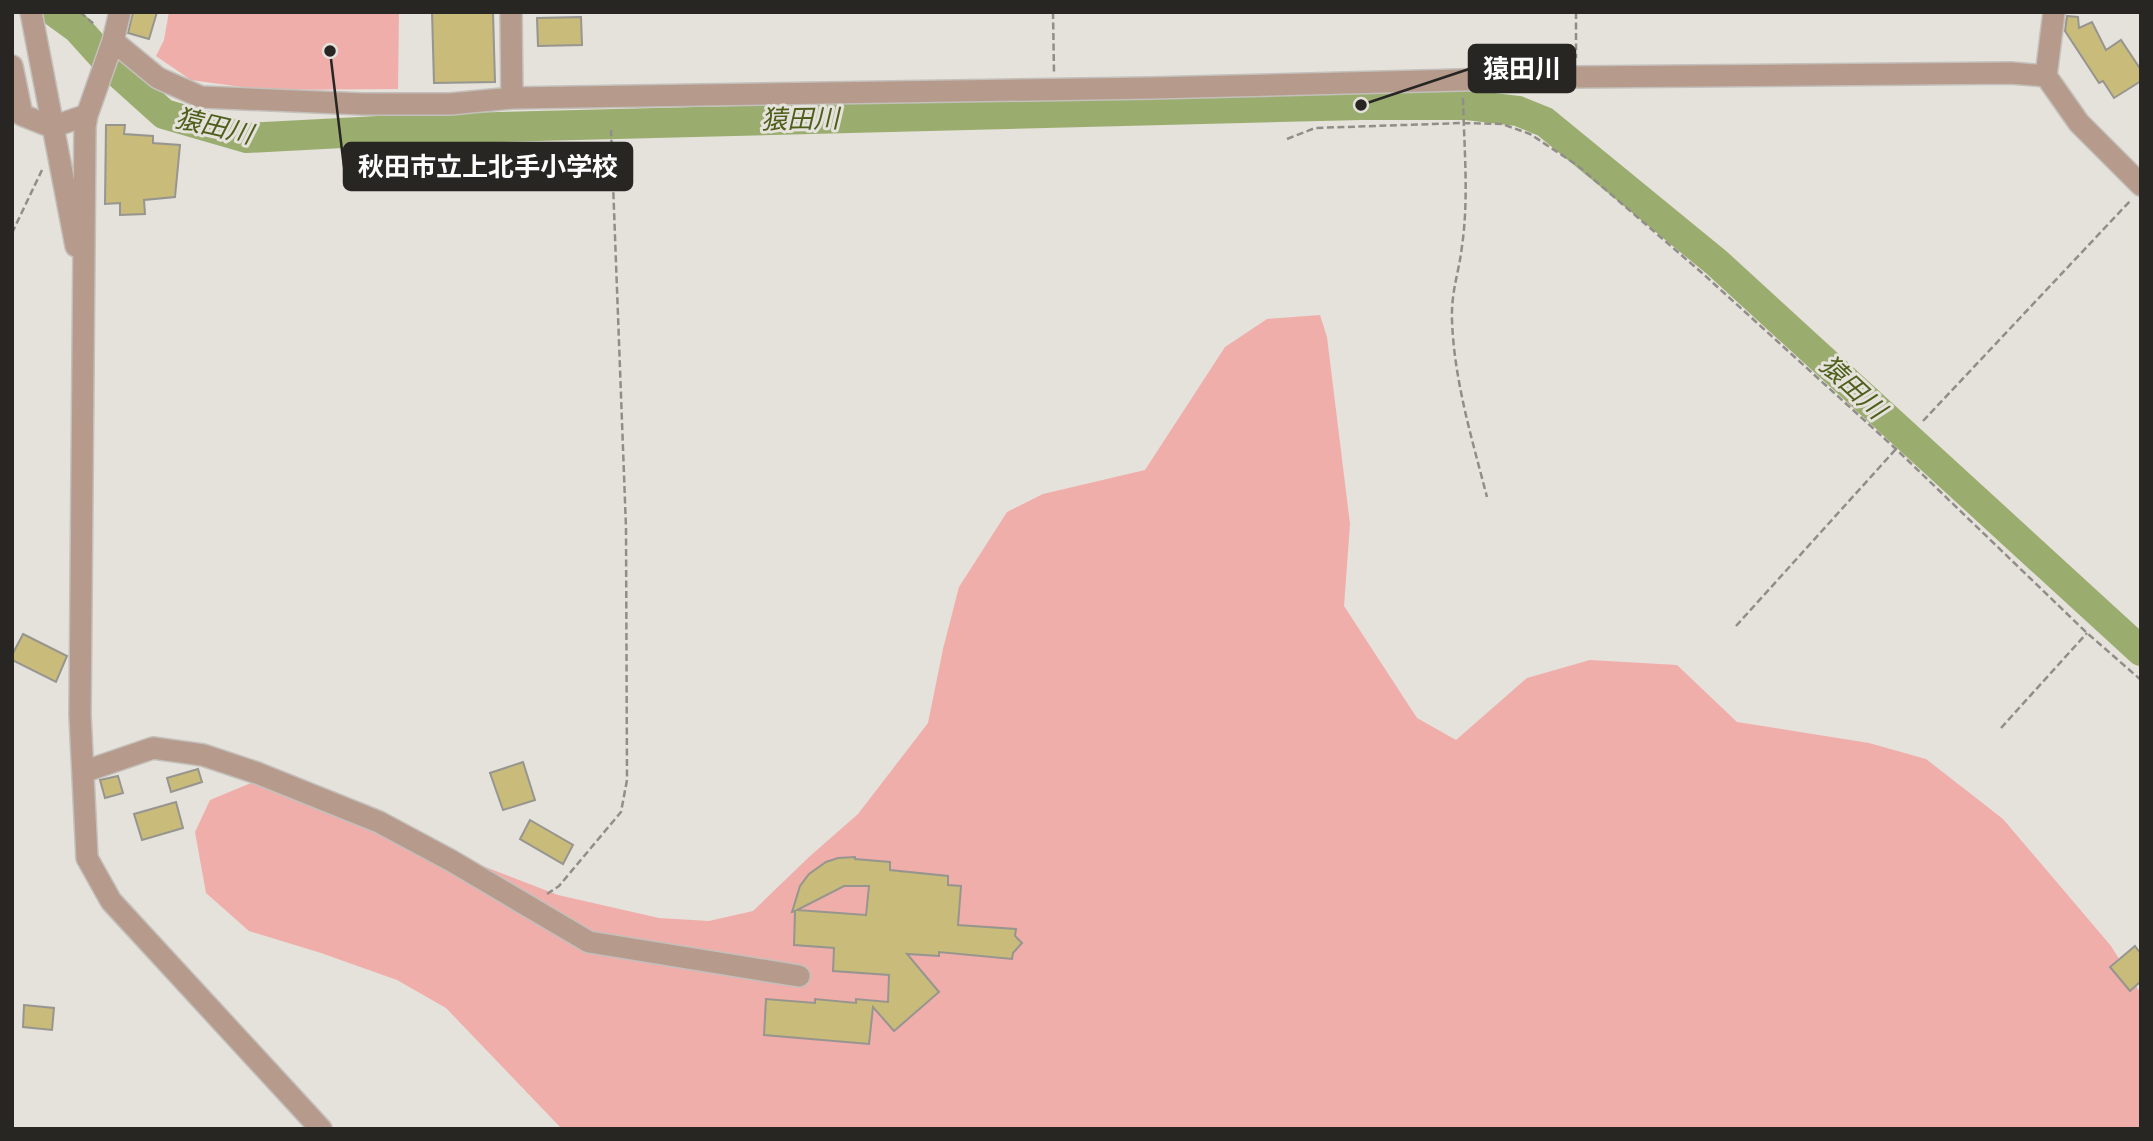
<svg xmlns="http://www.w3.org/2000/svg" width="2153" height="1141" font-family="'DejaVu Sans','Noto Sans JP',sans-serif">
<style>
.green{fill:#f0aeaa}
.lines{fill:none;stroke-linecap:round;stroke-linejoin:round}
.river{stroke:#9aad6f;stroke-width:30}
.building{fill:#c9bb79;stroke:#97958f;stroke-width:2;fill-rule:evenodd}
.minor-casing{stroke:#c3bfba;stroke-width:24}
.path{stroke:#918e89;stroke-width:2.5;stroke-dasharray:7 3.5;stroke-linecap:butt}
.minor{stroke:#b69a8c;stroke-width:21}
.labels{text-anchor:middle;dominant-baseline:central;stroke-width:6;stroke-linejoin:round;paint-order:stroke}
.water-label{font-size:26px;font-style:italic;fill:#4e5f1b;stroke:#e5e1db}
.leader{fill:none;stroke:#272623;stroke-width:2.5}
.callout-dot{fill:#272623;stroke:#e5e1db;stroke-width:2.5}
.callout{fill:#272623;stroke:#272623;stroke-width:2.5}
.callout-label{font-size:26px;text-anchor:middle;font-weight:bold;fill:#fff}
</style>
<rect width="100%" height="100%" fill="#e5e1db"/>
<path class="green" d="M169,12H399L398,89L264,90L191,80L156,56L164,40Z
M1320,315L1327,337L1350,524L1344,606L1417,718L1456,740L1527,678L1590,660L1677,665L1737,722L1869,743L1926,759L2003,819L2111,946L2141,994V1129H562L446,1008L397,980L321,953L249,931L206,893L195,832L210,800L251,783L328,790L457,856L558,895L659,918L709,921L753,911L809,857L858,814L928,723L943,649L959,587L1007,512L1043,494L1145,470L1225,347L1267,319Z"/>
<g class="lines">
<path class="river" d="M55,12L77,28L114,69L164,114L247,138L417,129L1361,105H1467L1518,111L1545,122L1716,262L2141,651"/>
</g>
<path class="building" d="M133,12H157L149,39L128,33Z
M432,12H493L495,82L434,83Z
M2067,16L2078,17L2079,28L2092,22L2106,50L2121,40L2141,70V81L2114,98L2103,81L2099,83L2065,31Z
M581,17L582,45L538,46L537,18Z
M106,125H125L124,134L153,136V143L180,145L175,197L144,200L145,214L120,215V203L105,204Z
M23,634L67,656L56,682L12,660V655Z
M523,762L535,800L503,810L490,773Z
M198,769L202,782L171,792L167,778Z
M118,776L123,793L105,798L100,780Z
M176,802L183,828L142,840L134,814Z
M530,820L573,845L563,864L520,839Z
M855,857V859L890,862V870L948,876V885L961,886L958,925L1016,929L1015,936L1022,943L1013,953L1012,959L939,952V956L907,954L939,992L894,1031L873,1007L869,1044L764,1035L766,999L815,1003V999L856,1003V999L888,1002L889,975L833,971L834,948L794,945L795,911L792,912L800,886L809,874L826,862L838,858ZM844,886H869L866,915L797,910Z
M2135,946L2141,954V981L2130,991L2110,967Z
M24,1005L54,1008L52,1030L23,1027Z"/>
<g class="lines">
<defs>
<path id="minor" d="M31,12L76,246
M120,12L113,41L87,115L85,126L80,715L87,858L111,901L321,1129
M511,12L512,98
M2054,12L2046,76L2079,123L2141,185
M113,41L158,78L201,97L363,104H450L512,98L1152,88L1577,77L2011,73L2046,76
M12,66L22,115L52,127L87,115
M83,772L153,748L203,755L257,773L379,822L450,860L589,942L799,976"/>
</defs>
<use href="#minor" class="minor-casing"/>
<path class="path" d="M80,12L96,26
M1053,12L1054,72
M1576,12V58
M1463,98C1464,147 1469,198 1462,246C1459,273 1451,291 1452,320C1454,380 1472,439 1487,497
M1287,139L1315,128L1463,123L1502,124L1530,134L1577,165L1701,272L1896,449L2087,633L2141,680
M12,233L42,170
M1923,421L2131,200
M1736,626L1896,449
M2001,728L2087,633
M547,894L559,886L621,812L627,780L626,528L611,130"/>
<use href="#minor" class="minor"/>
</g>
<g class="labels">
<g class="water-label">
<text transform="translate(800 119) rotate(-1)">猿田川</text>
<text transform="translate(214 126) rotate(13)">猿田川</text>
<text transform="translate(1853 387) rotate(43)">猿田川</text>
</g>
</g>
<path class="leader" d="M1361 105L1469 69M330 51L344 167"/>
<g class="callout-dot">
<circle cx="1361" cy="105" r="7"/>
<circle cx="330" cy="51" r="7"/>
</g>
<g class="callout">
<rect x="1469" y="45" width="106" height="47" rx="7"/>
<rect x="344" y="143" width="288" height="47" rx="7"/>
</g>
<g class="callout-label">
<text x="1522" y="78">猿田川</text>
<text x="488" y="176">秋田市立上北手小学校</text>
</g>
<rect width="2153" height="1141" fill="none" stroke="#272623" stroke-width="28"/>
</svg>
